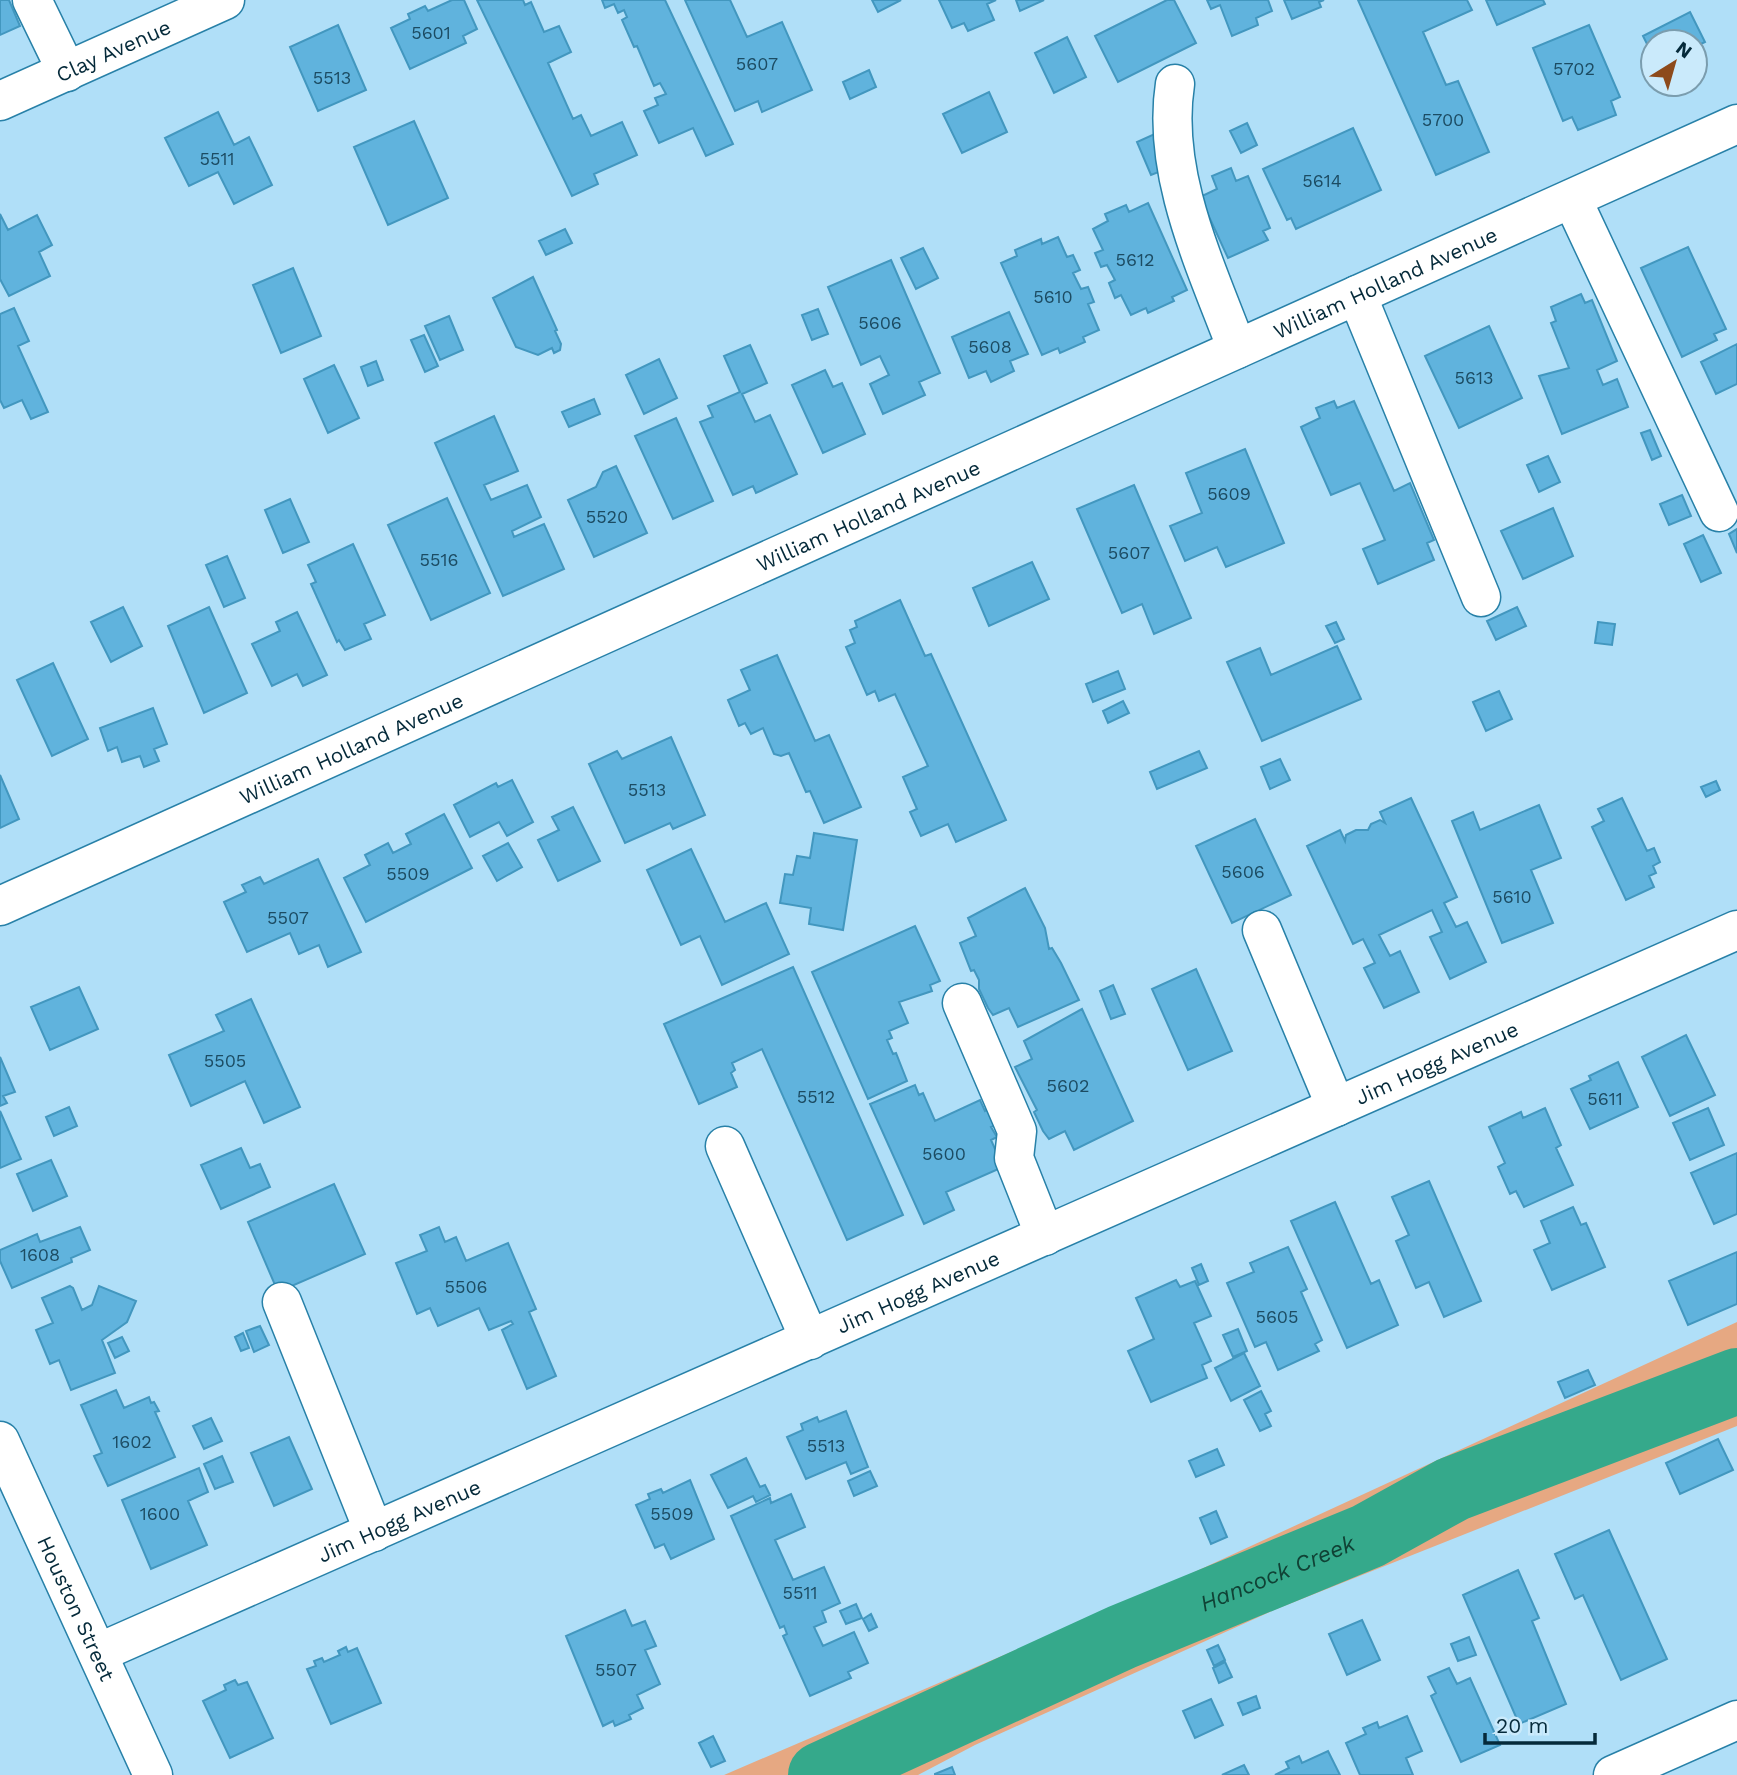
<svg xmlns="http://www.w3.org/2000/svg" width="1737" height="1775" font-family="'Work Sans',sans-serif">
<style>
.green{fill:#e6a882}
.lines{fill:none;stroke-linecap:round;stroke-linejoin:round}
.river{stroke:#35a98b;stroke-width:66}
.building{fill:#60b3dd;stroke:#4297bf;stroke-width:2}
.minor-casing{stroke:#2881a8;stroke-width:41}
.minor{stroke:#fff;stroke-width:38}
.labels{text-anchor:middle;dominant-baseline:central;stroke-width:5;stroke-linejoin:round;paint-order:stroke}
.number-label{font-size:18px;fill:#1c4c63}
.street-label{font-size:21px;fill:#052a3a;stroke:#caeafb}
.water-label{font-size:23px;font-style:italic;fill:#104235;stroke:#caeafb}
</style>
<rect width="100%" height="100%" fill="#b0dff8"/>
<path class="green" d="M1737,1322V1426L1274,1610L975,1745L918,1775H724L1149,1593Z"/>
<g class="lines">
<path class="river" id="s1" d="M821,1775L1122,1637L1368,1536L1453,1489L1737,1381"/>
</g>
<path class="building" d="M0,0H9L20,26L0,35Z
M452,0H464L477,29L463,36L466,43L410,69L391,28L410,19L408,14L425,6L428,11Z
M477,0H523L525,5L531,2L544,32L559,26L571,52L548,63L573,119L581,115L591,136L622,122L637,155L594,174L598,184L572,196Z
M602,0H665L733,144L706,156L693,128L659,143L644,111L658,105L655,98L666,94L660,83L654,86L637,46L634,47L622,20L627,17L624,10L618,13L614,4L605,8Z
M685,0H730L747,37L782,22L812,90L762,112L758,101L735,111Z
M872,0H901L878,12Z
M939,0H996L987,4L994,20L968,31L964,23L952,28Z
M1016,0H1044L1020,11Z
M1167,0H1174L1196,43L1118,82L1095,36Z
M1207,0H1268L1272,11L1256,18L1258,25L1232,36L1220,5L1211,9Z
M1284,0H1324L1319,2L1321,7L1292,19Z
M1358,0H1467L1472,10L1423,32L1446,85L1458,81L1489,152L1436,175Z
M1486,0H1543L1545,4L1497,25Z
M1690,12L1705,42L1695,47V42H1653V56L1643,36Z
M338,25L366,90L318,111L290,47Z
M1589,25L1620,97L1611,101L1616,115L1578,130L1572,117L1563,121L1533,48Z
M1067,37L1086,77L1054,93L1035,53Z
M869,70L876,87L850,99L843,82Z
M989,92L1007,132L962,153L943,114Z
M218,112L234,145L249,137L272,185L234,204L218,172L189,186L165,138Z
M414,121L448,198L388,225L354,147Z
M1247,123L1257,145L1241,153L1230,131Z
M1353,128L1381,190L1296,229L1291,218L1287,220L1263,169Z
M1159,132L1174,166L1151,175L1137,142Z
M1231,168L1236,181L1248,176L1270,228L1263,231L1268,240L1228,258L1200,197L1217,189L1212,176Z
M1148,203L1187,290L1172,297L1174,301L1148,313L1146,308L1131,315L1121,295L1115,298L1109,283L1115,280L1107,265L1101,267L1095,253L1103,250L1093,229L1108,221L1105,214L1126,205L1129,212Z
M0,214L8,230L37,215L52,245L39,252L50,276L9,296L0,279Z
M565,229L572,243L546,255L539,241Z
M1058,237L1067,257L1073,255L1080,270L1073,273L1081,289L1088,287L1094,302L1088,304L1099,330L1083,337L1085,342L1060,353L1058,348L1042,355L1001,263L1017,256L1015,250L1041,239L1042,244Z
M1688,247L1726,329L1714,334L1717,340L1682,357L1641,268Z
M923,248L938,278L916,289L901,258Z
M891,260L940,373L919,382L925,395L883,414L870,384L889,375L880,356L861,365L828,287Z
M293,268L321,336L281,353L253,285Z
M533,277L557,330L555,331L561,344L560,350L554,353L552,348L538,355L516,347L493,298Z
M1581,294L1585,303L1592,300L1617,361L1597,370L1603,385L1617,379L1628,407L1562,434L1539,376L1569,368L1551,323L1556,321L1551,307Z
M14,308L29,341L18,346L48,412L31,419L22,400L4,408L0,400V314Z
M818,309L828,334L812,340L802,315Z
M1009,312L1028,354L1010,361L1014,371L991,382L986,371L969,378L952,337Z
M449,316L463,350L440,360L425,326Z
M1489,326L1522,398L1459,428L1425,356Z
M424,335L438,366L425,372L411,340Z
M1737,344V384L1716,394L1701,362Z
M750,345L767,383L742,394L755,422L770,415L797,474L756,493L753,486L733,495L700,422L713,417L708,406L740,392L724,356Z
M659,359L677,398L644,414L626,375Z
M376,361L383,380L368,386L361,367Z
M334,365L359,418L328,433L304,379Z
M825,370L833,387L842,383L865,434L823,453L792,385Z
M594,399L600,414L569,427L562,412Z
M1334,401L1337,408L1354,401L1394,491L1410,483L1434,540L1427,543L1434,560L1378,584L1363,549L1385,540L1360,483L1331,495L1301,427L1320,418L1316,408Z
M494,416L518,471L484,485L491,500L527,485L541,517L512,531L514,537L544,524L564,569L503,596L435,443Z
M676,418L713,501L673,519L635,436Z
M1650,430L1661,456L1652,460L1641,433Z
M1245,449L1284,543L1226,567L1217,547L1185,561L1170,526L1202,513L1186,473Z
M1548,456L1560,482L1539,492L1527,465Z
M616,466L647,533L594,557L568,500L596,487L603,472Z
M1134,485L1191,618L1154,634L1142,604L1122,613L1077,509Z
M1682,495L1691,516L1669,525L1660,504Z
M447,498L490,593L431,620L388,525Z
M290,499L309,542L283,553L265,510Z
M1553,508L1573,556L1523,579L1501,531Z
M1737,529V553L1729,534Z
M1703,535L1721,573L1701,582L1684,544Z
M353,544L385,615L364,624L371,639L345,650L339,640L337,642L311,584L316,582L308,565Z
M227,556L245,598L224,607L206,565Z
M1032,562L1049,599L989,626L973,588Z
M900,600L925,656L931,654L1006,820L956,842L948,824L921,836L910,812L917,809L903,777L928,766L895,694L879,701L875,691L867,695L846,647L855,643L850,630L857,627L855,621Z
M123,607L142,646L111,662L91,622Z
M209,607L247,693L204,713L168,626Z
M1517,607L1526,626L1496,640L1487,621Z
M297,612L327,675L303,686L297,674L272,686L252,644L280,631L276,622Z
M1336,622L1344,639L1335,643L1326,626Z
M1598,622L1615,624L1612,645L1595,643Z
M1337,646L1361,699L1262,741L1227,662L1260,648L1271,675Z
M777,655L815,741L829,735L861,807L824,823L810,791L806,792L789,753L781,756L774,754L763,728L751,734L745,723L739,726L728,700L750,690L741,670Z
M53,663L88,739L52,756L17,680Z
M1118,671L1125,689L1093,702L1086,684Z
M1499,691L1512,719L1486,731L1473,702Z
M1123,701L1129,713L1108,723L1103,711Z
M153,708L167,744L154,749L159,761L144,767L140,756L122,762L117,747L108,751L100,728Z
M671,737L705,815L673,829L670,823L625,843L589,764L617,751L622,759Z
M1199,751L1207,768L1157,789L1150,772Z
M1280,759L1290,780L1270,789L1261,767Z
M0,775L19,819L0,828Z
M512,780L533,822L507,836L499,822L470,837L454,805L496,783L498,787Z
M1716,781L1720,790L1706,797L1701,787Z
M1411,798L1457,897L1444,903L1456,927L1467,922L1486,962L1450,979L1430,937L1442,932L1432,910L1379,935L1390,956L1400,951L1419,992L1384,1008L1364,968L1375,963L1363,939L1353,944L1307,846L1340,830L1345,841L1346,835L1356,830H1368L1371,824L1380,820L1385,823L1380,812Z
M1622,798L1647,851L1654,848L1660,862L1653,866L1656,873L1649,876L1654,887L1626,900L1592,827L1604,821L1598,809Z
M1539,805L1561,858L1531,870L1553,923L1502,943L1452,821L1473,812L1480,830Z
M573,807L600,861L558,881L538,840L559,830L552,817Z
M444,814L472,868L366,922L344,878L370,865L365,855L388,843L393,853L411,844L406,834Z
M1255,819L1291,895L1232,923L1196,846Z
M814,833L857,840L843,930L809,924L811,908L780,903L785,874L793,875L797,856L810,858Z
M508,843L522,867L497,881L483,856Z
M691,849L725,922L766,903L789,954L722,985L700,936L681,945L647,870Z
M318,859L361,952L328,967L319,945L299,954L290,933L247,952L224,902L246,892L242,885L260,877L264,884Z
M1025,888L1045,928L1049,949L1052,948L1061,963L1079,1000L1018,1027L1009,1008L993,1015L988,1008L979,989V980L974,970L971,971L960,943L976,936L968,918Z
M915,926L940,981L930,985L932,991L899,1002L908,1023L889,1031L892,1038L887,1040L893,1054L896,1053L907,1081L868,1099L812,972Z
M793,967L903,1215L847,1240L762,1049L732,1063L735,1070L731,1073L737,1087L699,1104L664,1024Z
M1196,969L1232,1051L1188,1070L1152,989Z
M1113,985L1125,1014L1111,1019L1100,991Z
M79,987L98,1029L50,1050L31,1007Z
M251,999L300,1107L264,1123L245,1081L191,1106L169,1055L224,1031L216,1015Z
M1082,1009L1133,1121L1074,1150L1065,1131L1049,1139L1043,1131L1034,1112L1037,1110L1015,1067L1032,1059L1024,1041Z
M1686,1035L1715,1095L1670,1116L1642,1057Z
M0,1057L15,1092L3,1096L7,1103L0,1106Z
M1618,1062L1638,1107L1590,1129L1571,1089L1591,1080L1589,1076Z
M915,1085L919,1095L923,1093L935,1121L980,1100L985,1111L990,1108L997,1125L991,1127L997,1137L991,1140L1003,1167L946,1192L954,1210L924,1224L870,1104Z
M69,1107L77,1126L54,1136L46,1117Z
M1545,1108L1561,1145L1556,1148L1573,1185L1524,1207L1516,1191L1510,1194L1498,1167L1505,1163L1489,1127L1521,1112L1523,1118Z
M1708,1108L1724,1145L1690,1160L1673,1123Z
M0,1111L21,1159L0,1168Z
M241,1148L250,1168L260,1164L270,1187L221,1209L201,1165Z
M1737,1153V1214L1714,1224L1691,1173Z
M51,1160L67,1196L33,1211L17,1174Z
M1429,1181L1481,1301L1444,1317L1429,1282L1416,1288L1396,1241L1409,1235L1392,1197Z
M334,1184L365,1254L278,1292L248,1222Z
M1335,1202L1371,1284L1379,1280L1398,1325L1347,1348L1291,1221Z
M1573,1207L1581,1225L1586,1223L1605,1267L1552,1290L1534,1250L1550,1243L1541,1221Z
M80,1227L90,1250L71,1258L72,1262L12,1288L0,1261V1250L37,1234L40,1242Z
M439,1227L445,1242L456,1237L466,1261L508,1243L536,1309L529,1312L556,1376L527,1389L502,1330L513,1324L511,1321L489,1330L479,1308L438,1326L430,1308L417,1314L396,1263L427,1251L420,1235Z
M1288,1247L1307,1289L1301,1292L1322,1340L1315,1344L1319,1351L1278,1370L1266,1342L1255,1347L1227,1283L1254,1272L1250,1263Z
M1737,1252V1304L1688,1325L1669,1281Z
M1201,1264L1208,1281L1199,1285L1192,1268Z
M1176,1280L1180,1287L1195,1281L1211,1316L1194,1323L1211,1361L1202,1365L1207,1378L1151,1402L1128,1351L1154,1339L1136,1298Z
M70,1286L73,1288L82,1310L92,1305L99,1286L136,1301L127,1322L102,1340L115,1373L71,1390L59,1360L50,1364L36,1330L53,1323L42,1298Z
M260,1326L269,1345L254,1352L246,1331Z
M1238,1329L1247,1351L1233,1357L1223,1335Z
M243,1333L249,1348L241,1351L235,1337Z
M122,1337L129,1351L115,1358L108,1343Z
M1244,1353L1260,1386L1231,1401L1215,1368Z
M1588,1370L1595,1385L1565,1398L1558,1382Z
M116,1390L124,1408L149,1397L151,1403L154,1402L159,1411L155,1412L175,1457L108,1486L94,1456L102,1453L81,1405Z
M1261,1391L1271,1411L1265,1414L1271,1426L1260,1431L1244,1400Z
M846,1411L868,1467L851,1474L846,1462L806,1479L787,1437L803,1430L801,1424L817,1417L819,1422Z
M211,1418L222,1441L204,1449L193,1426Z
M289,1437L312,1489L274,1506L251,1453Z
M1718,1439L1733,1470L1680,1494L1666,1463Z
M1217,1449L1224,1465L1196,1477L1189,1461Z
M222,1456L233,1482L215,1489L204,1464Z
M746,1458L760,1487L765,1485L770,1495L756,1502L753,1496L728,1508L711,1475Z
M199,1468L208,1492L188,1501L207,1545L151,1569L122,1500Z
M870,1471L877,1486L854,1496L848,1481Z
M690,1480L714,1539L671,1559L664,1544L655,1548L636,1505L650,1499L648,1494L661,1489L663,1493Z
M791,1494L805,1527L775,1540L793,1580L824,1567L840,1603L822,1611L826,1622L814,1627L823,1646L854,1632L868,1663L848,1672L851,1678L810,1696L783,1636L787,1634L784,1626L780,1628L731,1516L770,1498L771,1503Z
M1216,1511L1227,1537L1211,1544L1200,1518Z
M1609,1530L1667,1659L1621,1680L1583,1595L1575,1599L1555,1554Z
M1518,1570L1539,1618L1532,1621L1566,1704L1519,1724L1463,1595Z
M856,1604L862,1618L846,1624L840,1611Z
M625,1610L632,1626L645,1621L656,1646L645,1650L660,1684L637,1695L643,1708L629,1715L631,1719L615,1726L613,1721L603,1726L566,1636Z
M871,1614L877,1627L869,1631L863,1619Z
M1362,1620L1380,1660L1347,1675L1329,1634Z
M1469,1637L1476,1655L1458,1661L1451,1644Z
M1218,1645L1225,1660L1214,1666L1207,1650Z
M346,1647L348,1652L357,1648L381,1703L331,1724L307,1669L316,1666L314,1661L322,1658L324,1662L340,1655L338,1651Z
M1225,1662L1232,1677L1219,1683L1213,1668Z
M1449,1668L1457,1684L1470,1678L1500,1745L1461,1762L1431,1696L1436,1693L1428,1677Z
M235,1680L238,1685L247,1682L273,1738L230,1758L203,1701L226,1690L224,1685Z
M1256,1696L1260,1708L1243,1715L1238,1703Z
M1211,1699L1223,1725L1195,1738L1183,1711Z
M1407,1716L1422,1751L1406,1758L1413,1775H1360L1346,1743L1366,1734L1363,1728L1377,1722L1379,1728Z
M713,1736L725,1761L711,1767L699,1743Z
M1328,1751L1340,1775H1275L1289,1768L1286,1762L1299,1756L1302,1763Z
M1244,1765L1249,1775H1222Z
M952,1767L955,1775H935V1774Z"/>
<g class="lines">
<defs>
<g id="minor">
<path d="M32,0L67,72"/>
<path d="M1175,84C1161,174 1206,266 1237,349"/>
<path id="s2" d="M0,101L225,0"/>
<path d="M1572,199L1719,512"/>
<path d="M1357,295L1481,597"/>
<path id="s3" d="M0,906L1737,124"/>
<path d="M1262,930L1336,1107"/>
<path d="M962,1003L1017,1131L1014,1158L1045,1236"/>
<path d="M725,1146L810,1340"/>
<path d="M282,1302L374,1532"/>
<path id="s4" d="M0,1441L153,1775"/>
<path id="s5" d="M98,1653L1737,930"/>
<path d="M1613,1775L1737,1720"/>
</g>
</defs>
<use href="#minor" class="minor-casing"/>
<use href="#minor" class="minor"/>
</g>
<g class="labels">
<g class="number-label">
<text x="431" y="32">5601</text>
<text x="757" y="63">5607</text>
<text x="1574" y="68">5702</text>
<text x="332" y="77">5513</text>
<text x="1443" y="119">5700</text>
<text x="217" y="158">5511</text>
<text x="1322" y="180">5614</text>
<text x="1135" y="259">5612</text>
<text x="1053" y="296">5610</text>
<text x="880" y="322">5606</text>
<text x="990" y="346">5608</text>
<text x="1474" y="377">5613</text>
<text x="1229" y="493">5609</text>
<text x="607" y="516">5520</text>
<text x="1129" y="552">5607</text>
<text x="439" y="559">5516</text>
<text x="647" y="789">5513</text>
<text x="1243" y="871">5606</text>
<text x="408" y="873">5509</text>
<text x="1512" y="896">5610</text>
<text x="288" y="917">5507</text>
<text x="225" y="1060">5505</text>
<text x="1068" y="1085">5602</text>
<text x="816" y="1096">5512</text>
<text x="1605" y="1098">5611</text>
<text x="944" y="1153">5600</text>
<text x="40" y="1254">1608</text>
<text x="466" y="1286">5506</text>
<text x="1277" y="1316">5605</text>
<text x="132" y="1441">1602</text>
<text x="826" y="1445">5513</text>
<text x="160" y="1513">1600</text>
<text x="672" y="1513">5509</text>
<text x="800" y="1592">5511</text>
<text x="616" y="1669">5507</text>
</g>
<g class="street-label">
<text stroke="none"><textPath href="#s2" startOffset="124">Clay Avenue</textPath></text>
<text stroke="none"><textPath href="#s3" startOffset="1519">William Holland Avenue</textPath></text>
<text stroke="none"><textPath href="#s3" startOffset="952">William Holland Avenue</textPath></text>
<text stroke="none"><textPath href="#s3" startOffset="385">William Holland Avenue</textPath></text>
<text stroke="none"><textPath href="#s5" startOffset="1463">Jim Hogg Avenue</textPath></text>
<text stroke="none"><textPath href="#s5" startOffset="896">Jim Hogg Avenue</textPath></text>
<text stroke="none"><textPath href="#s5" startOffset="329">Jim Hogg Avenue</textPath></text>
<text stroke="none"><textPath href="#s4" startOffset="184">Houston Street</textPath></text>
</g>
<g class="water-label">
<text stroke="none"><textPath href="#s1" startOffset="499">Hancock Creek</textPath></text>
</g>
</g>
<g transform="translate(1674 63) rotate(37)"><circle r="33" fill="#caeafb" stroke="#7b9dae" stroke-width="2"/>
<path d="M0-5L12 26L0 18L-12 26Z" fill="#8d4a1b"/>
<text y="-10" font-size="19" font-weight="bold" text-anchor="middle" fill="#052a3a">N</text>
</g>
<path d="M1485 1733v10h110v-10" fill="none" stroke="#052a3a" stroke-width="3.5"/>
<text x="1496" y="1733" font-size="21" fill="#052a3a" stroke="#caeafb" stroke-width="5" paint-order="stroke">20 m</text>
</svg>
